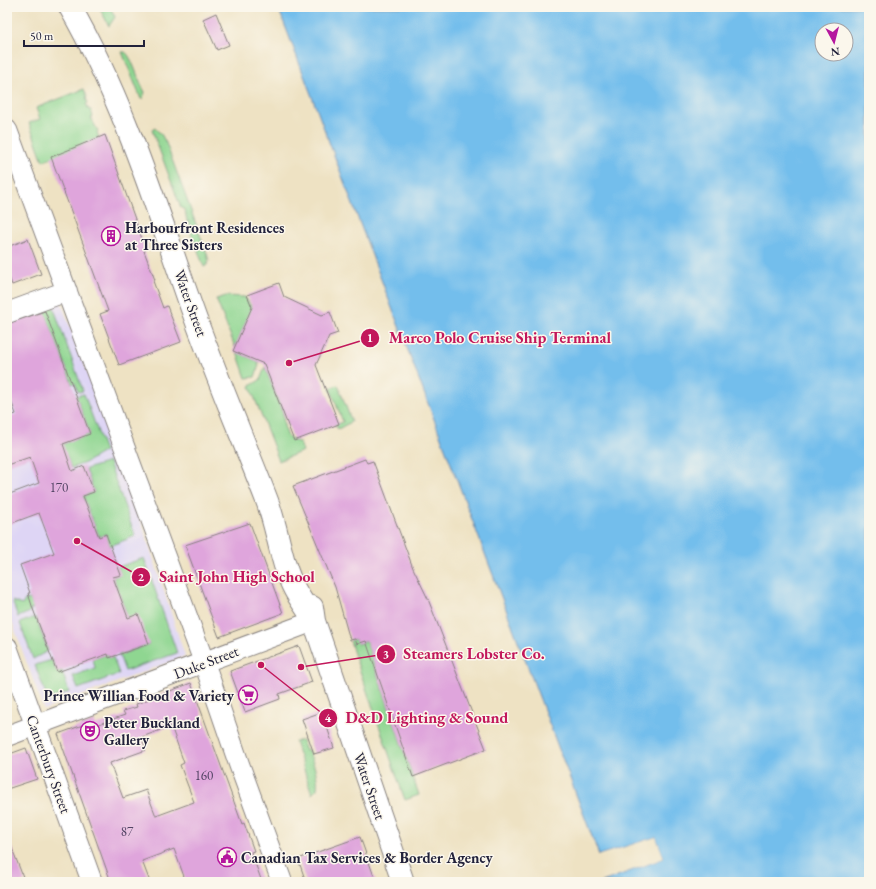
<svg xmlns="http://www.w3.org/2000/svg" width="876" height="889" font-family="'EB Garamond',serif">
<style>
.built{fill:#ded5f5}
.green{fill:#8fd691;stroke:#587c66}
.water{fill:#73beec;stroke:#4a7094;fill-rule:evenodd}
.pier{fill:#eee2c3}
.building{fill:#dfa5dc;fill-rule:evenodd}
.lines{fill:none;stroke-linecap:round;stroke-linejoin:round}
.minor-casing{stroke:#88827f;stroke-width:22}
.major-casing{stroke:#88827f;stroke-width:24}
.minor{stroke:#fff;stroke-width:20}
.major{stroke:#fff;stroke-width:22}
.labels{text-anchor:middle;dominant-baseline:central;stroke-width:3;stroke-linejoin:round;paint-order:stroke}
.number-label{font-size:13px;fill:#514363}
.poi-label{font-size:15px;font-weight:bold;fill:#22223b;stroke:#fbf7ec;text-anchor:start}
.street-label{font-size:15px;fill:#22223b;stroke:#fbf7ec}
.leader{fill:none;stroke:#c2185b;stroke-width:1.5}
.callout-dot{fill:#c2185b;stroke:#fbf7ec;stroke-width:1.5}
.mark-label{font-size:12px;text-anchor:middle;font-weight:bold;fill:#fff}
.callout-label{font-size:16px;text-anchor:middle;font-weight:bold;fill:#c2185b;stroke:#fbf7ec;stroke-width:3;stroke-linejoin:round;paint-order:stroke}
</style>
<rect width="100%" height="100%" fill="#fbf7ec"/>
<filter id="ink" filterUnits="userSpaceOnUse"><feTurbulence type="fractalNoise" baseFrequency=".025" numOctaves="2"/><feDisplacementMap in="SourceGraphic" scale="8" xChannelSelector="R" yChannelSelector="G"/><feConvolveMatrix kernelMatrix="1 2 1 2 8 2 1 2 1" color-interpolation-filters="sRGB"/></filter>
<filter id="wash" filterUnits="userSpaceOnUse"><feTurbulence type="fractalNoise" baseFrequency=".012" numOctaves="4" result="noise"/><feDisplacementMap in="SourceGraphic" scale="16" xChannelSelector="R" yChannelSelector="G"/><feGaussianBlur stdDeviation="0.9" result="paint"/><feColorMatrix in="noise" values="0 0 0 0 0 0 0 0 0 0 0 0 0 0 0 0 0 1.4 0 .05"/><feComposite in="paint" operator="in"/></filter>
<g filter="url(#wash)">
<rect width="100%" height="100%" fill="#eee2c3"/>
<path class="built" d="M59,297L126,475L185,656L44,710L7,608V316Z"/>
<path class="green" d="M99,7H110L115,17L109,26Z
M122,52H125C132,56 139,83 145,92L143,98L141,99Z
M84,89L87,97L86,98L88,103L86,104L89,110H91L93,117L91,118L98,131L97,132L99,138L43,161L29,123L40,119L36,108Z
M155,128L161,134L166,143L207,254L209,261L206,266L204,267L189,228V221L187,222L185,210L181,208L152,130Z
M226,296L245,297L252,308L235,347L216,299Z
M51,300L83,391L78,392L75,383L72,384L43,307Z
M237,352L259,362L258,365H259L255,377L246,378Z
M265,367L283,414L284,426L288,437L300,443L303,451L279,461L250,386L260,380Z
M338,385L351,420V422L338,429L335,425L343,422L330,388Z
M84,394L105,451L85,463L71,468L66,454L43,451L90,434L76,396Z
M109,462L135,536L110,546L106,534L99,537L83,496L94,492L86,469Z
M144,558L177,653L125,671L119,655L149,644L128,618L113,577L120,575L118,567Z
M30,599L34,608L30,610V612L18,617L12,601L22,605L25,600Z
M32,618H36L48,651L33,659L20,623Z
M355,639L358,644L366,641L419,795L405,800L353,651L350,640Z
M108,654L109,658L113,657L119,674L78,689L73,676L95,668L93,659Z
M52,660L57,672L62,671L69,692L48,700L35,665Z
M302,740L306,751L308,750C313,762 319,777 317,789L312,794L295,742Z"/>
<path class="water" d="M278,7H869V882H602L664,858L656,837L599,855ZM822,30H846V54H822Z"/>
<path class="pier" d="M656,837L664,858L600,882L662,857L655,839L600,857L597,856Z"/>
<g id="blocks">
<path class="building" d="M216,13L229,45L217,50L203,19Z
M105,135L146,250L144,251L155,280L153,281L163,308L167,306L181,342L119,365L100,314L108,311L51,157Z
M28,239L41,274L12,285L7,271V247Z
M279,283L284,297L322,315L330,312L338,333L329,336L316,365L339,424L294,441L264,364L233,351L252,307L247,295Z
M45,311L90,434L63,444L72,471L84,466L94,492L83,496L99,537L106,534L118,567L121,575L113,577L128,618L138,614L149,644L109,658L108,654L57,672L33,609L28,593H30L20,565L54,553L39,513L7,525V495L39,483L30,457L7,465V417L16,414L7,390V324Z
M365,459L367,463L373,461L413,568L428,599L486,749L413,777L366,641L357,644L355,639L350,640L335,587L293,486Z
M250,523L283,613L219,637L185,545Z
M299,646L312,682L279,694L280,699L245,712L230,671Z
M191,683L242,824L244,823L254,851L251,852L262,882H186L174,849L142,861L150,882H111L58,734L94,721L96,725L125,715L123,711L137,707L136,704ZM171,726L184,763L180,765L194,802L156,816L146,790L123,798L110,763L146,750L142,737Z
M322,712L334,748L314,754L302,719Z
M26,748L37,779L7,789V755Z
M360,837L376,882H306L298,859Z
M7,838H8L25,882H7Z"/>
</g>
</g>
<g filter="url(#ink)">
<use href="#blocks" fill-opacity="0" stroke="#88827f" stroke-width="1"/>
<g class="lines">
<defs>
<path id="minor" d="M7,130L204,662L239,764L282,882
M7,313L67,291
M7,647L92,882
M7,736L314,621"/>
<path id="major" d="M70,7C124,101 155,204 191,306C214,371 241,434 266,498C278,528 280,562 295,590C301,601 309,611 314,621
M312,607L314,621L403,882"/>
</defs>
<use href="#minor" class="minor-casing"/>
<use href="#major" class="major-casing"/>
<use href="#minor" class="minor"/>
<use href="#major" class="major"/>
</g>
</g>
<defs>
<symbol id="building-ring" viewBox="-11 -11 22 22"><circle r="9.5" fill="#fbf7ec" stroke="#b5179e" stroke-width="1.5"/><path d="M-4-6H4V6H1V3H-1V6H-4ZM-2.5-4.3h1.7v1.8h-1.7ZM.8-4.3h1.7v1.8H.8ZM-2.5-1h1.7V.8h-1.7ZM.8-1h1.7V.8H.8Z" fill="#b5179e"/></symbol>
<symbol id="supermarket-ring" viewBox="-11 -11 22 22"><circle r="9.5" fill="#fbf7ec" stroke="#b5179e" stroke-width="1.5"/><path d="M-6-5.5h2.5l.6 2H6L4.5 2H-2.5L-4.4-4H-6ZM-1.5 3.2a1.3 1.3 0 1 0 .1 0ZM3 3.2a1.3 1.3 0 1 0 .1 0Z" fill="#b5179e"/></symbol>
<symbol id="theatre-ring" viewBox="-11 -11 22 22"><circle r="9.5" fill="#fbf7ec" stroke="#b5179e" stroke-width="1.5"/><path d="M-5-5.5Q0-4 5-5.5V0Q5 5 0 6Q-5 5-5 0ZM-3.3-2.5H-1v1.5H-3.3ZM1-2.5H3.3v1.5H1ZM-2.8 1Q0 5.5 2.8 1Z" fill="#b5179e"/></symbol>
<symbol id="civic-ring" viewBox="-11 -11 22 22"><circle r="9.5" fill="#fbf7ec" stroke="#b5179e" stroke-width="1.5"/><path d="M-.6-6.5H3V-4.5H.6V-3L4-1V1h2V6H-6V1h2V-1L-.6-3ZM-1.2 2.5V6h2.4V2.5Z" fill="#b5179e"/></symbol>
</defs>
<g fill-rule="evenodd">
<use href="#building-ring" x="100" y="225" width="22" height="22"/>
<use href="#supermarket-ring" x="237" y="684" width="22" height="22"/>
<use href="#theatre-ring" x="79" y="720" width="22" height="22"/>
<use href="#civic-ring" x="216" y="846" width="22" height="22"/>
</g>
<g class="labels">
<g class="number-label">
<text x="59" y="487">170</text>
<text x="204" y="775">160</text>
<text x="127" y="831">87</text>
</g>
<g class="poi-label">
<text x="125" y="227">Harbourfront Residences<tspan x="125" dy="17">at Three Sisters</tspan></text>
<text x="234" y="695" text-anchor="end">Prince Willian Food &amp; Variety</text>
<text x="104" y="722">Peter Buckland<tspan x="104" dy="17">Gallery</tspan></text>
<text x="241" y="857">Canadian Tax Services &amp; Border Agency</text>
</g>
<g class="street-label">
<text transform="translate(191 303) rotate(70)">Water Street</text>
<text transform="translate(206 662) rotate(-21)">Duke Street</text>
<text transform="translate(49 764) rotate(70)">Canterbury Street</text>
<text transform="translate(370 786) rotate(71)">Water Street</text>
</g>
</g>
<path class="leader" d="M289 363L370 338M77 541L141 577M301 667L386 654M261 665L328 718"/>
<g class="callout-dot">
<circle cx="289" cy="363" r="4"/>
<circle cx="77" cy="541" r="4"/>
<circle cx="301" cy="667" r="4"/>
<circle cx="261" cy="665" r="4"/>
<circle cx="370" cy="338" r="10"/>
<circle cx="141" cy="577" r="10"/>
<circle cx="386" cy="654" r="10"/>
<circle cx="328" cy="718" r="10"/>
</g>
<g class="mark-label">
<text x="370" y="342">1</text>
<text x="141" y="581">2</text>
<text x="386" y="658">3</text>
<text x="328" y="722">4</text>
</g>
<g class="callout-label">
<text x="500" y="343">Marco Polo Cruise Ship Terminal</text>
<text x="237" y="582">Saint John High School</text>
<text x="474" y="659">Steamers Lobster Co.</text>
<text x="427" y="723">D&amp;D Lighting &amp; Sound</text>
</g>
<rect width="876" height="889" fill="none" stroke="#fbf7ec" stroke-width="24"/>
<g transform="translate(834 42) rotate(173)"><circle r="19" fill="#fbf7ec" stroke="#a4a2a5"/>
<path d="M0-3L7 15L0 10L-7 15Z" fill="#b5179e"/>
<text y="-6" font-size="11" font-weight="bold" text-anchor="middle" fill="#22223b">N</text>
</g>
<path d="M24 40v6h120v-6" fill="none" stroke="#22223b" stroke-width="2"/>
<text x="30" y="40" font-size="12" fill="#22223b" stroke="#fbf7ec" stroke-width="3" paint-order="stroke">50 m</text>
</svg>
